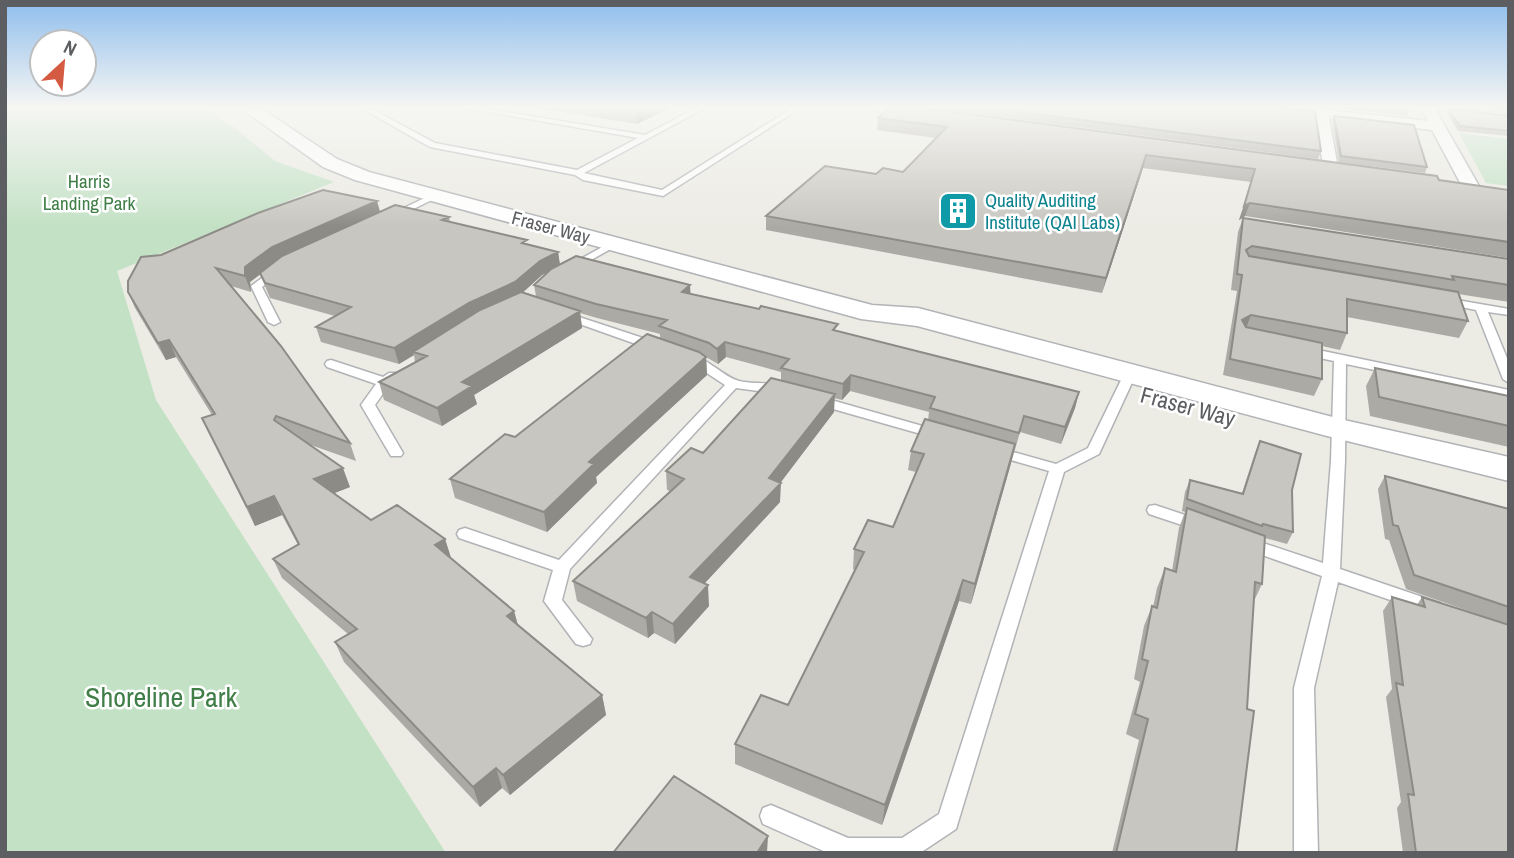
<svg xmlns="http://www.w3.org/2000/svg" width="1514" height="858" font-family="'Archivo Narrow',sans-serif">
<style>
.green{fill:#c3e1c5}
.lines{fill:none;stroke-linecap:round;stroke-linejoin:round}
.service-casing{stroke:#b1b3b7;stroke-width:3}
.minor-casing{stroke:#b1b3b7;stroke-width:3}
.tertiary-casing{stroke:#b1b3b7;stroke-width:3}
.service{fill:#fff;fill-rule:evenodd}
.minor{fill:#fff;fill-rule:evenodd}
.tertiary{fill:#fff;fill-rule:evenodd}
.wall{fill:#acaaa5;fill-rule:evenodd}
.shaded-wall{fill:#8c8b86}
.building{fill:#c8c6c0;stroke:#8c8b86;stroke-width:2}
.labels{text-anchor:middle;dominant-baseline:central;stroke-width:5;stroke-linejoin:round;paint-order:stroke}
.far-park-label{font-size:19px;fill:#3f7e47;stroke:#fff}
.far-culture-label{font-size:19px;fill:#0d838f;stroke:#fff;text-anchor:start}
.far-street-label{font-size:19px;fill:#5c5e62;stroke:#fff}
.street-label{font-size:23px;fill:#5c5e62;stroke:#fff}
.near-park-label{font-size:28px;fill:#3f7e47;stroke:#fff}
</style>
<rect width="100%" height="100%" fill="#ecebe4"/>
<path class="green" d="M5,107H202L235,128L275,161L334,182L117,271L156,400L446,853H5Z
M1459,133L1509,139V186L1486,183Z"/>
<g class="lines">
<defs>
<path id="service" d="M359,107H368L435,143L577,170L638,138L459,107H476L645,135L698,107H707L584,173L662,190L794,107H802L663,196L583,180L575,175L430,147Z
M1424,107H1448L1509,114V118Z
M433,194L440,196L395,218L387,216Z
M613,241L618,244L616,246L575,269L571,270L566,267Z
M276,268L281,271L280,273L262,287L280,322L274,325L268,322L251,286Z
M1445,298L1509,309V315L1488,312L1509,363V383L1503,379L1476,310L1441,303L1439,301Z
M564,312L658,343L660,346L658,349H650L560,317V313Z
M1304,347L1509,390V398L1346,364L1345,461L1340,569L1440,603L1443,608L1440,613L1434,615L1338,582L1314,688L1318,853H1294V688L1322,576L1242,548L1240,544L1242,540L1248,538L1323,563L1331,461L1334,361L1300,354L1298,351L1300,348Z
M690,354C710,360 724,377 739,381C754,385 776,380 788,390L781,394L736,388L570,569L562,600L592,639L590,644L583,646L576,644L544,601L553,570L459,538L457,534L459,530L465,528L559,560L725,385L684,358Z
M331,360L383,377L389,373H399L400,376L389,385L375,405L403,453L401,456H391L361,405L376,384L327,367L325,364L327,361Z
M1130,370L1136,374L1099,454L1064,472L956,829L920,853H828L763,824L760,816L763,808L771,805L848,838H902L939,814L1049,471L990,454L988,451L995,447L1056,464L1088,448L1124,374Z
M817,396L940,431L942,434L935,438L812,403L810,400Z
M1155,505L1206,522L1208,526L1206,530L1200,531L1149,514L1147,510L1149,506Z"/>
<path id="minor" d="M873,107H909L932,111L934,114L927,118L880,111Z
M1261,107H1327V110L1428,121L1422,110L1424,107H1434L1479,186L1476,190H1464L1432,130L1329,118L1338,168L1330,173L1324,171L1315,116L1268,111Z"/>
<path id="tertiary" d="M239,107H259L337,159L369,172L872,305L918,308L1344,420L1509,457V481L1327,436L917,326L861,319L355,180L323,167Z"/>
</defs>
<use href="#service" class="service-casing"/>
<use href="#minor" class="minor-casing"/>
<use href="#tertiary" class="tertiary-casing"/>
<use href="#service" class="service"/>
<use href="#minor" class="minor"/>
<use href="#tertiary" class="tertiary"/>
</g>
<path class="wall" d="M532,107H672L637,124Z
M927,107H1277L1321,151L1318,159Z
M1329,107H1410V109L1407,116Z
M1468,107H1509V111Z
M1447,108L1509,116V136L1458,131L1446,112Z
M1334,116L1427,167L1425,173L1339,162L1332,121Z
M878,118L1439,180L1509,190V258L1245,216L1243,218L1509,259V302L1458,294L1468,321L1459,338L1347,317V333L1340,350L1322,346V379L1314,396L1223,375L1237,291L1231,290L1238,232L1243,218L1239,220L1251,182L1143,168L1102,293L766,230V216L876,174L903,172L936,138L877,130Z
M380,212L449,217L450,222L528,244L558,252L560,264L690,285V294L1079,392L1075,408L1061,444L1020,432L971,604L959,601L882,825L735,764V744L788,705L855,570L853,569L854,549L893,527L916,472L908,470L911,451L928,420L929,412L850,391L842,400L834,398V412L780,483V502L704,584L709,606L675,644L654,633L648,638L577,601L573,581L670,491L667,490L666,471L703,453L781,380V372L726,357L718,364L706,357L707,375L596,477L597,483L547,532L455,498L450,479L515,437L660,339V334L597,318L580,313L582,328L474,395L477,404L442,426L384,400L379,382L415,362L414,355L399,364L321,342L316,327L335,316L270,298L260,274L250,282L251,292L231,286L350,443L356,461L308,444L350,487L334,493L371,520L445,539L451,558L514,611L518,625L602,695L606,715L510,795L502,788L480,807L344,662L335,642L348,634L282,578L273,559L298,545L282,515L255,526L202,418L212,415L176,357L166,360L135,308L128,292L161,255ZM548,272L534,285L536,296L523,292L542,275Z
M1375,368L1509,396V447L1370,416L1366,386Z
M1260,441L1292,490L1293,532L1287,544L1265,538L1262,584L1254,601L1236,853H1112L1139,740L1126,734L1140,682L1134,679L1144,626L1152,606L1153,607L1157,588L1165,568L1172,571L1179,528L1185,512L1182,511L1185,492L1190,480L1242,493L1255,453Z
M1385,476L1509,509V853H1403L1397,808L1401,802L1386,697L1392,689L1383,611L1392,597L1417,605L1422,597L1508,625L1406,589L1389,540L1385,539L1378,489Z"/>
<path class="shaded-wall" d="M641,107H672L637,124L636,109Z
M1146,155L1143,168L1102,293L1106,278Z
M377,201L381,215L277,262L250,282L251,292L245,276V267L272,247Z
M1250,203L1245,216L1239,220L1244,206Z
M558,252L560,266L542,275L518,297L413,352L414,355L399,364L394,348L540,261Z
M690,285L691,300L682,292Z
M580,311L582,328L474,395L477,404L442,426L437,408L462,382Z
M1251,315L1245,331L1242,320Z
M169,340L176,357L166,360L158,343Z
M725,342L726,357L718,364L717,349Z
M706,357L707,375L596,477L597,483L547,532L544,512L589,462Z
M851,375L850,391L842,400L843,384Z
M1079,392L1075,408L1061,444L1065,427Z
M835,394L834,412L778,486L781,483L780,502L692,597L690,577Z
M1015,444L1011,463L971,604L975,584Z
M343,468L350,487L322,498L314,479Z
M274,496L282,515L255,526L247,507Z
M445,539L451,558L435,545Z
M963,580L959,601L882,825L885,805Z
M708,585L709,606L675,644L673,624Z
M514,611L519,630L507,616Z
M652,612L654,633L648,638L646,618Z
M602,695L606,715L510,795L503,775Z
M496,768L502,788L480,807L473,787Z
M768,836L767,853H757Z"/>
<path class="building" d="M622,107H641L636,109Z
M890,107H916L1437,176L1439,180L1509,190V242L1250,203L1244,206L1255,169L1146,155L1106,278L766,216L825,166L876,174L883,168L903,172L947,127L878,118Z
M981,107H1277L1315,111L1321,151Z
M1447,108L1509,116V131L1460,126Z
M1334,116L1414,125L1427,167L1341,156Z
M323,190L377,201L272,247L245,267V276L216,268L281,346L350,443L276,416L274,420L343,468L314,479L371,520L397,505L445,539L435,545L514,611L507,616L602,695L503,775L496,768L473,787L335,642L357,629L273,559L299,544L274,496L247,507L202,418L215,414L169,340L158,343L128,292V281L141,257L161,255L258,213Z
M395,205L449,217L442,220L527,240L522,243L558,252L540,261L515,282L469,303L394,348L316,327L351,307L265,283L260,273L282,256Z
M1243,218L1509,259V285L1452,276L1454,280L1252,246L1246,250L1249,256L1458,292L1468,321L1347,299V333L1251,315L1242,320L1246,327L1322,343V379L1230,359L1242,275L1237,274Z
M576,256L690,285L682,292L759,309L761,306L838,324L833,330L1079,392L1065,427L1024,416L1019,433L930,408L935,397L851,375L843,384L781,368L789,359L725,342L717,349L709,343L659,326L667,320L596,304L534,285L551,269Z
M521,292L580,311L462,382L472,386L437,408L379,382L427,356L413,352L480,310Z
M647,334L699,352L706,357L589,462L594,464L544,512L450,479L505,434L515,437Z
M1375,368L1509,396V426L1379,397Z
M771,378L835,394L769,478L781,483L690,577L708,585L673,624L652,612L646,618L573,581L684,479L666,471L691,448L703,453Z
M925,419L1015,444L975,584L963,580L885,805L735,744L761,695L788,705L864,552L854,549L868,520L893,527L924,454L911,451Z
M1260,441L1301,454L1292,490L1293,532L1263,524L1262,526L1187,499L1190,480L1243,494Z
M1385,476L1509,509V607L1414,575L1398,526L1393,525Z
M1187,508L1265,536L1262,584L1255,582L1247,709L1254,711L1236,853H1116L1148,719L1135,714L1148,661L1142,659L1152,606L1157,608L1165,568L1176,572Z
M1392,597L1425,607L1422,597L1509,625V853H1416L1408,794L1414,795L1396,683L1403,685Z
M674,776L768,836L757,853H613Z"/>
<linearGradient id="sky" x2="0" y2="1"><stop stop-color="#8fbeed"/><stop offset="0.47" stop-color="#f6f6f3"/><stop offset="1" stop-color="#f6f6f3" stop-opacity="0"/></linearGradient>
<rect width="1514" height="227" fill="url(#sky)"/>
<defs>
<symbol id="building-square" viewBox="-11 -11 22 22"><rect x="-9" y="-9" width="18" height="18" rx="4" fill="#0f9aa8" stroke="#fff"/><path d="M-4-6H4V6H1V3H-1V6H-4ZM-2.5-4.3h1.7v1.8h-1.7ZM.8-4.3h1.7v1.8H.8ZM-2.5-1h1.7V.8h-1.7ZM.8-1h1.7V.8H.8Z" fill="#fff"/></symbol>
</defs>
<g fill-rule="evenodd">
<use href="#building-square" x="936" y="189" width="44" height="44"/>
</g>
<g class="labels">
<g class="far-park-label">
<text x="89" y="181">Harris<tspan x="89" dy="22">Landing Park</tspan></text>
</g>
<g class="far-culture-label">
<text x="985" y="200">Quality Auditing<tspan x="985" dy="22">Institute (QAI Labs)</tspan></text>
</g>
<g class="far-street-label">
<text transform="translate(551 227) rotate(15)">Fraser Way</text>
</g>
<g class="street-label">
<text transform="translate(1188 406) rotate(15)">Fraser Way</text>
</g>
<g class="near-park-label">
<text x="161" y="697">Shoreline Park</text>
</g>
</g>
<rect width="1514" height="858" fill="none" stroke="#5c5e62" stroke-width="14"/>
<g transform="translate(63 63) rotate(26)"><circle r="33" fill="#ffffff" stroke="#bebfc0" stroke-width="2"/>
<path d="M0-5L12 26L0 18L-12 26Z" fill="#d45a42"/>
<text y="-10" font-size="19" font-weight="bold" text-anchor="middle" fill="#5c5e62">N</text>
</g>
</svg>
